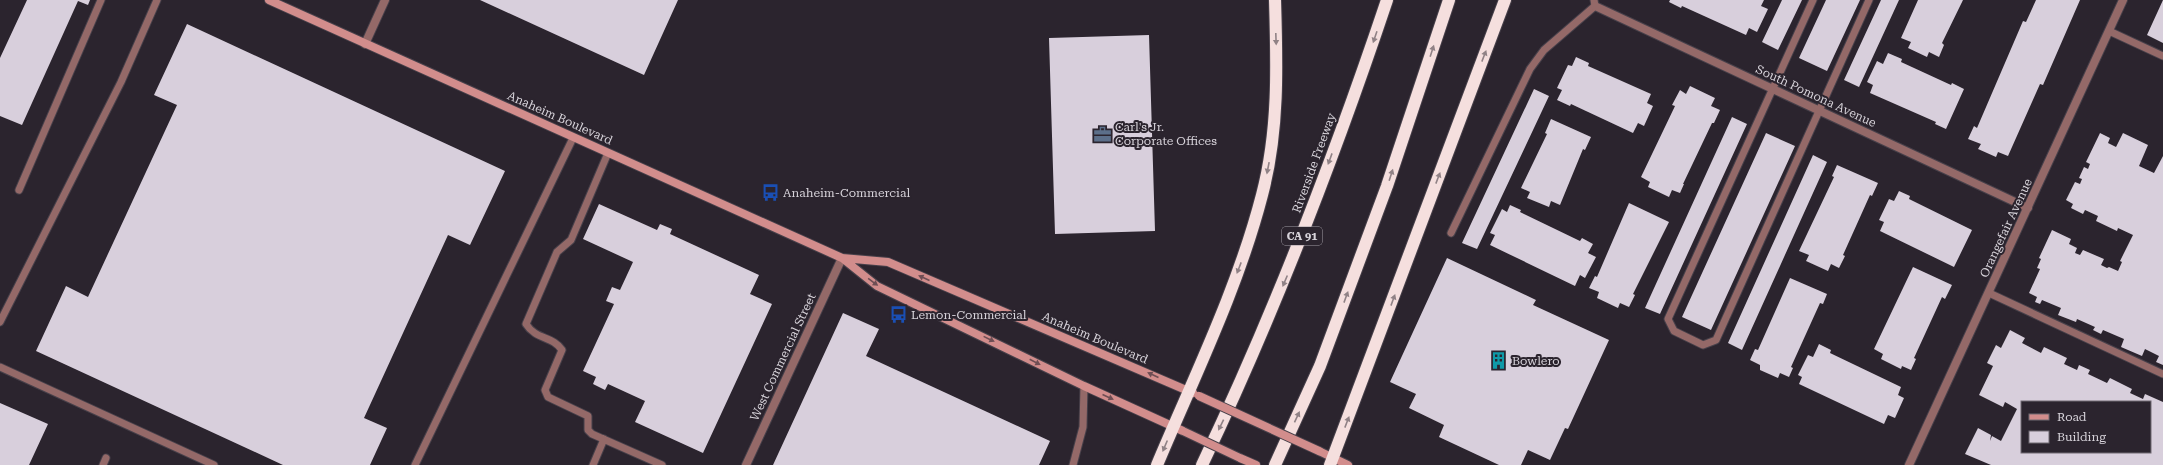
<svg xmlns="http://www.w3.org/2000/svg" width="2163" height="465" font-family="'Roboto Serif',serif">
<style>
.building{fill:#d8cfdc;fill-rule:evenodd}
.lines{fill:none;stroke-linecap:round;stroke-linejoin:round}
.lane-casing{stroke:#47404a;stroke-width:9}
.street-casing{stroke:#47404a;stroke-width:10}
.secondary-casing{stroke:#47404a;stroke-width:10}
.highway-casing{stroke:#47404a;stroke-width:14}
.lane{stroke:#946968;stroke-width:7}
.street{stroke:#946968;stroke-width:8}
.secondary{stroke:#d28d8c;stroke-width:8}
.highway{stroke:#f5dfde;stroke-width:12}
.secondary-bridge-casing{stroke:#47404a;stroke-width:10;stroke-linecap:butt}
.secondary-bridge{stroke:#d28d8c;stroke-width:8}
.oneway{fill:#908286}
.oneway2{fill:#6e4e54}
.labels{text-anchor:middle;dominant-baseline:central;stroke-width:4;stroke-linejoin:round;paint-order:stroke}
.shield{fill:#2b242e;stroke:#a39ea6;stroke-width:1}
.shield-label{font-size:11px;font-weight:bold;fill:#d7d3da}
.street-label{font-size:12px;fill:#d7d3da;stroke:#2b242e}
.poi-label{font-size:12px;fill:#d7d3da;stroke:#2b242e;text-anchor:start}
</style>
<rect width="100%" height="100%" fill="#2b242e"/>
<path class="building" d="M27,0H90L88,5L78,1L22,125L0,116V58Z
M480,0H678L644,75Z
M1670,0H1764L1761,6L1768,9L1757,32L1749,28L1746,35L1682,6L1681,8L1669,2Z
M1782,0H1802L1778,50L1762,42Z
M1826,0H1860L1827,71L1799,58Z
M1881,0H1899L1859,87L1844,80Z
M1918,0H1963L1942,43L1944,45L1939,57L1929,52L1927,57L1908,48L1911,42L1901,38Z
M2036,0H2080L2043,85L2040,84L2008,156L1998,152L1996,157L1978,149L1981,144L1968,139L1974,126L1977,128L2023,21L2026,22Z
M2163,0V43L2147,35Z
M187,24L505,171L470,245L448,235L364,418L387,428L370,465H283L36,351L66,286L88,297L177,105L154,95Z
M1149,35L1155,231L1055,234L1049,38Z
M1888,53L1902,59L1901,62L1951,85L1952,83L1964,89L1946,129L1935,124L1936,122L1870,93L1873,85L1867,82L1877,61L1883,64Z
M1576,57L1589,63L1588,66L1651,94L1647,103L1653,106L1644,126L1638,123L1633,133L1571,104L1570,106L1557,100L1562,90L1557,88L1568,65L1572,66Z
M1690,86L1715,98L1711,106L1720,110L1714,123H1712L1683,184H1684L1680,193L1672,190L1669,197L1648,187L1650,182L1641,177L1675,106L1672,105L1680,90L1686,94Z
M1534,89L1549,96L1477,249L1462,243Z
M1732,117L1747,124L1660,314L1645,308Z
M1551,119L1591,137L1585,150L1583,149L1560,205L1551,201L1549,207L1527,198L1530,192L1521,188L1547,134L1545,133Z
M1766,133L1795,146L1711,330L1682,317Z
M2100,133L2110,138L2108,143L2116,147L2123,133L2148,145L2139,166L2154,173L2163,156V365L2156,362L2159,356L2145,349L2142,356L2121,347L2124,339L2103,330L2101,334L2093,330L2095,327L2077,319L2076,322L2058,315L2061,308L2042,300L2040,304L2035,302L2037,297L2029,293L2040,269L2037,268L2041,259L2039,258L2052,230L2071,239L2069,244L2077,248L2075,253L2080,255L2083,250L2104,259L2101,265L2107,268L2109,267L2118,271L2122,262L2120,261L2133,235L2118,228L2117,231L2096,221L2098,216L2085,210L2083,214L2071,208L2073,204L2066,200L2075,182L2080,184L2082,179L2079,178L2084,167L2088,169L2090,164L2086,162Z
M1813,155L1827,162L1742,350L1728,343Z
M1837,165L1878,183L1872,196L1870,195L1843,255L1845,256L1839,268L1831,264L1828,271L1806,261L1809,255L1799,251L1834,177L1832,176Z
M1899,191L1910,196L1909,199L1972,230L1954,267L1880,231L1884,222L1879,220L1889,199L1894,201Z
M1629,203L1669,222L1633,294L1635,295L1629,307L1620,303L1618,308L1597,298L1599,292L1589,288L1595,276L1597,277Z
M599,204L657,230L660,224L672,229L670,234L759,275L750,294L772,304L703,453L635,422L645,401L608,384L605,390L593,384L596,377L583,371L614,304L606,301L612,287L620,290L633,262L583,239Z
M1510,205L1521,210L1520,212L1580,241L1582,238L1593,244L1588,253L1596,257L1585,278L1580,275L1575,286L1490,245L1495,235L1490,233L1502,209L1507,212Z
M1447,258L1536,300L1533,305L1609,340L1568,429L1565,428L1550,460L1528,450L1521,465H1499L1439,437L1444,425L1409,408L1416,394L1390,382Z
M1913,267L1952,285L1945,299L1942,297L1914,358L1916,359L1911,370L1902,366L1901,369L1881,359L1883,354L1874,349Z
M1790,278L1827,294L1823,304L1820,303L1791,367L1793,368L1789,377L1780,373L1778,378L1760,370V365L1750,360L1755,349L1758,350Z
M843,313L879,329L866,356L1050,441L1039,465H773Z
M2010,330L2025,338L2022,343L2041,353L2044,347L2067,358L2064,364L2077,370L2079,365L2090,370L2088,374L2107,383L2110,378L2132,389L2130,393L2143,399L2145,394L2163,402V465H1991L1965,454L1978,428L1991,435L1990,441L1992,436L2001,441L2017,409L2005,402L2003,407L1979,395L1993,366L1987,363L1996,345L2001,348ZM2022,402H2150V452H2022Z
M1819,344L1831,350L1830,353L1901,387L1898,395L1904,398L1895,418L1888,415L1884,424L1799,384L1802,377L1798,375L1808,355L1813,357Z
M0,403L48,424L29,465H0Z"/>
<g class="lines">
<defs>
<path id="lane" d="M1813,0L1668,319L1674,331L1703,345L1716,340L1869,0
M2109,31L2163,56
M608,153L571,240L557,252L526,324C536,340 553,336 562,350L545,390L548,397L588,416V430L592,434L662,465
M19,190L101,0
M1451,233L1530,69L1544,50L1595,6L1594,0
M1989,293L2163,374
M0,322L121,82L157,0
M0,367L214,465
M103,465L106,458
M415,465L573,138
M593,465L604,439
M1073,465L1083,427L1084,386"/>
<path id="street" d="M1595,6L2028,208
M365,44L385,0
M746,465L842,258
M1909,465L2123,0"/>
<path id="secondary" d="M269,0L842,258L877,286L1084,386L1183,431
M842,258L888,262L1193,393
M1319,451L1348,465
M1240,458L1256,465"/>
<path id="highway" d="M1157,465C1194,377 1238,288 1262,195C1279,131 1277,65 1275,0
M1202,465C1274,314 1334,158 1387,0
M1275,465L1320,366L1387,186L1449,0
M1330,465L1505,0"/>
</defs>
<use href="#lane" class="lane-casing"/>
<use href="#street" class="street-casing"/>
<use href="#secondary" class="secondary-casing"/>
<use href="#highway" class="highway-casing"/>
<use href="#lane" class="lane"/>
<use href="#street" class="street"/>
<use href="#secondary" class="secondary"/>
<use href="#highway" class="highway"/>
<defs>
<path id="secondary-bridge" d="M1199,396L1319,451
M1183,431L1240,458"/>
</defs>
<use href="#secondary-bridge" class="secondary-bridge-casing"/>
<use href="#secondary-bridge" class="secondary-bridge"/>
</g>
<defs><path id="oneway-solid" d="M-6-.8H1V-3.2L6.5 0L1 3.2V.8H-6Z"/></defs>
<g class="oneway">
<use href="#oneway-solid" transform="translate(1375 37) rotate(109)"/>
<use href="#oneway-solid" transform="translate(1276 39) rotate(88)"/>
<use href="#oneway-solid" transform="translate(1432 51) rotate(-72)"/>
<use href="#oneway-solid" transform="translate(1484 56) rotate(-69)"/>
<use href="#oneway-solid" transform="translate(1330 159) rotate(110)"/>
<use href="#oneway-solid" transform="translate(1268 168) rotate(101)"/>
<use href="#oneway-solid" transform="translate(1391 175) rotate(-72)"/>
<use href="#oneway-solid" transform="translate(1438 178) rotate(-69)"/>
<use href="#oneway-solid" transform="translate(1239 268) rotate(111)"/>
<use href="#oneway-solid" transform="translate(1285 281) rotate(113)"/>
<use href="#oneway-solid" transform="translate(1346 297) rotate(-70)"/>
<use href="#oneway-solid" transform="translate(1393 300) rotate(-70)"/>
<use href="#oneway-solid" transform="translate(1297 417) rotate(-65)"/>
<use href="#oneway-solid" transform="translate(1347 422) rotate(-69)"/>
<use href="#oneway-solid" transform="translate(1221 425) rotate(116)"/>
<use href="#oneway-solid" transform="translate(1165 446) rotate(113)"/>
</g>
<g class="oneway2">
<use href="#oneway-solid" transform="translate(924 278) rotate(-156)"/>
<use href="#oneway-solid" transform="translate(873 282) rotate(36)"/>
<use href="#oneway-solid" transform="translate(989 339) rotate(26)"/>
<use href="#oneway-solid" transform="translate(1035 362) rotate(27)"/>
<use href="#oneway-solid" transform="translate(1153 375) rotate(-156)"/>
<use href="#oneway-solid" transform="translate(1108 397) rotate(24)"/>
</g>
<defs>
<symbol id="office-bare" viewBox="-9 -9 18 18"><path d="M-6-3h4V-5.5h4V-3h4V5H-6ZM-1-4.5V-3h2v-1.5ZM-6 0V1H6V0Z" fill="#5c6f8a" stroke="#2b242e" stroke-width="2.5" paint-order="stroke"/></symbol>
<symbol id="bus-bare" viewBox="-9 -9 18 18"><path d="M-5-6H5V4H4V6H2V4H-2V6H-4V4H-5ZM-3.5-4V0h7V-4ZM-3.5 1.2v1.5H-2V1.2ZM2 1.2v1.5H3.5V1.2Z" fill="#1a4fb4" stroke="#2b242e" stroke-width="2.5" paint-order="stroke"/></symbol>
<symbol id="building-bare" viewBox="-9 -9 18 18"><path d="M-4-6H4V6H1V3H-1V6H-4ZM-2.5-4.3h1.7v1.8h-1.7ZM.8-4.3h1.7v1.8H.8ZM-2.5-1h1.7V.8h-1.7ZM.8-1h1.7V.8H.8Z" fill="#0f9aa8" stroke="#2b242e" stroke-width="2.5" paint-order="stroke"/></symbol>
</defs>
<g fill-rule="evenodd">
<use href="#office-bare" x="1090" y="122" width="25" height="25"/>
<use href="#bus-bare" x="758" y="180" width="25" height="25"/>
<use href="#bus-bare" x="886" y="302" width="25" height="25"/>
<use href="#building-bare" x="1486" y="348" width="25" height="25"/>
</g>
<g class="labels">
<rect class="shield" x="1282" y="227" width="40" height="18" rx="3"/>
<g class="shield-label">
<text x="1302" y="236">CA 91</text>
</g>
<g class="street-label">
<text transform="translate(1816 96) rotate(25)">South Pomona Avenue</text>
<text transform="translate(560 118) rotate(24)">Anaheim Boulevard</text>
<text transform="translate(1314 163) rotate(-70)">Riverside Freeway</text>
<text transform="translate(2006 228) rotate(-65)">Orangefair Avenue</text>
<text transform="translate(1095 338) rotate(23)">Anaheim Boulevard</text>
<text transform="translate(783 357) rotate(-65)">West Commercial Street</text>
</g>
<g class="poi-label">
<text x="1115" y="127">Carl's Jr.<tspan x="1115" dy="14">Corporate Offices</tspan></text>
<text x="783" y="193">Anaheim-Commercial</text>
<text x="911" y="315">Lemon-Commercial</text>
<text x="1512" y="361">Bowlero</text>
</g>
</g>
<rect x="2021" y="401" width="130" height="52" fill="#2b242e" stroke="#706a73"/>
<rect x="2029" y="414" width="20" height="6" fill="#d28d8c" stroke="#706a73"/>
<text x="2057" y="421" font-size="12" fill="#d7d3da">Road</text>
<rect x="2029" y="431" width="20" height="12" fill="#d8cfdc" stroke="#706a73"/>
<text x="2057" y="441" font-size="12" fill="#d7d3da">Building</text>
</svg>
